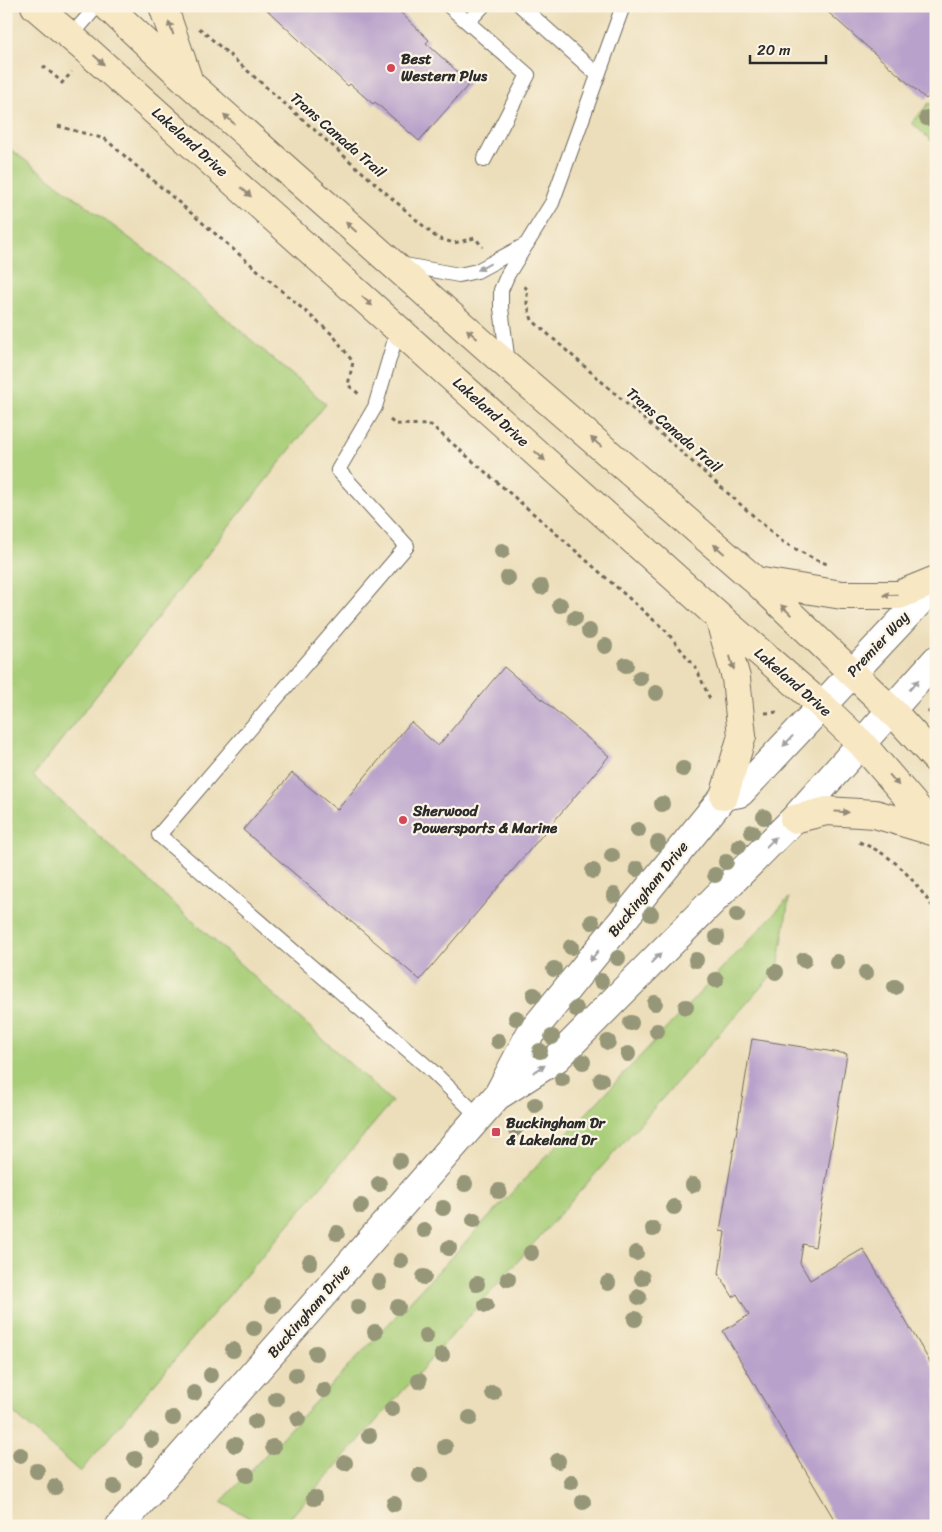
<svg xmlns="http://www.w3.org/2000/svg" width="942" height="1532" font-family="Sriracha,sans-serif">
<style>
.green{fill:#a8ce78;stroke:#6a7c52}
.building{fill:#b8a1cb}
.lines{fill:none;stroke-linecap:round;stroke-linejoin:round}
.service-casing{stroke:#6f6a5d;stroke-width:16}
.minor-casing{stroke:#6f6a5d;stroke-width:30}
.secondary-casing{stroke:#6f6a5d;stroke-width:30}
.path{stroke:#6f6a5d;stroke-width:3;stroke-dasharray:4 4;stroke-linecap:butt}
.service{stroke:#fff;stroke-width:14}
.minor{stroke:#fff;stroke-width:28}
.secondary{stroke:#f8e7c3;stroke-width:28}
.tree{fill:#969678}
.oneway{fill:#928977}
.oneway2{fill:#a0a0a0}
.poi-dot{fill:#d1495b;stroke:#fcf5e5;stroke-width:2}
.labels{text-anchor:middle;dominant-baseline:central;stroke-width:4.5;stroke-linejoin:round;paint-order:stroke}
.poi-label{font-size:15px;font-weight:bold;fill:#2b2b2b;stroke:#fcf5e5;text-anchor:start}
.street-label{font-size:15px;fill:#2b2b2b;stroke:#fcf5e5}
</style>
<rect width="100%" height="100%" fill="#fcf5e5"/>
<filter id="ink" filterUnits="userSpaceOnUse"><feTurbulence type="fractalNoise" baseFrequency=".02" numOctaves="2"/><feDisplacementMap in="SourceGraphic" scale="10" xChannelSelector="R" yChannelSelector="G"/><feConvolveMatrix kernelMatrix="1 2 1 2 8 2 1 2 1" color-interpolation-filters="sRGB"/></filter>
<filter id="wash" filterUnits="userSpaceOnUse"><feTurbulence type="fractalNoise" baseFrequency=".0096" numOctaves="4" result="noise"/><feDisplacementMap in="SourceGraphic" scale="20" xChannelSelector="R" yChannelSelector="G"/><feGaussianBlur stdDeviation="1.12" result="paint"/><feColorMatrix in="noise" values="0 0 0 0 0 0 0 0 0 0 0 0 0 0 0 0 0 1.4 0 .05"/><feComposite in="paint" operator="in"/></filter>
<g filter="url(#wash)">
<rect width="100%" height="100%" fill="#ecdeba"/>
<path class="green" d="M929,103L936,106V145L912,123Z
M6,146L152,255L326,404L33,776L392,1102L80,1472L6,1406Z
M789,898L778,968L283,1526H264L221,1502Z"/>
<g id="blocks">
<path class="building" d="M263,6H394L429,40L426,43L470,83L419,141L375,102L373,104L350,84L348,86Z
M821,6H935L936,88L926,99Z
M504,667L609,756L420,980L243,830L292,773L337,810L411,722L438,746Z
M752,1039L847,1054L815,1247L803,1244L800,1263L810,1280L863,1249L936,1372V1526H838L723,1331L749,1315L737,1294L733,1297L719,1274L725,1232L720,1231Z"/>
</g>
</g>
<g filter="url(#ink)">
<use href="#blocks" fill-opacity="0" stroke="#6f6a5d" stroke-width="1"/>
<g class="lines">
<defs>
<path id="service" d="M449,6L528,75L484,160
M521,6L598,75
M468,22L483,6
M71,36L97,6
M399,264L459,275L477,271L527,244
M398,329L375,407L338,470L407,546L159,835L432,1071L479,1117
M508,364L501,308V290L508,274L552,203L623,6"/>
<path id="minor" d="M499,1095L557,1058L794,819L936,660
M120,1526L498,1095L530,1034L724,796L740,793L936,584"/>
<path id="secondary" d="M35,6L90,53L719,617L821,705L862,744L936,830
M107,6L189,83L509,367L756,581L892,711L936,759
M163,6L188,79
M756,581L842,595H899L936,580
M719,617L736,678L742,736L724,796
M794,819L827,811L875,814L936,832"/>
</defs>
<use href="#service" class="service-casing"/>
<use href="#minor" class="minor-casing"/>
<use href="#secondary" class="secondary-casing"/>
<path class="path" d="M199,28L437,238L454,243L475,238L483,247
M43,66L62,82
M61,84L72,72
M58,126L105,139L333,335L353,362L348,385L359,394
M524,286L527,289V304L532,320L783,542L814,559L827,564
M390,420L395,424L431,425L542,521L666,631L696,668L710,699
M765,713L778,712
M928,713L935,704
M859,842C898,857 912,879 936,911"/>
<use href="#service" class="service"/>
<use href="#minor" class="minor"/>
<use href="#secondary" class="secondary"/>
</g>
<g class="tree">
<circle cx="927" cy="118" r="8"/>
<circle cx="502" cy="551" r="8"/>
<circle cx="508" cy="578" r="8"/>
<circle cx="541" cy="587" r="8"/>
<circle cx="560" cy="605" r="8"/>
<circle cx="575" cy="618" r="8"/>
<circle cx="589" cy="631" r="8"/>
<circle cx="605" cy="646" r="8"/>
<circle cx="626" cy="665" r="8"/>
<circle cx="640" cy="678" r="8"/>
<circle cx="656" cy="693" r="8"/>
<circle cx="683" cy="769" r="8"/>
<circle cx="662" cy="804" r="8"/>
<circle cx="764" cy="817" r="8"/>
<circle cx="638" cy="830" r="8"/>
<circle cx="752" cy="832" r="8"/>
<circle cx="658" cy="843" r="8"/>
<circle cx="739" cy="846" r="8"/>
<circle cx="612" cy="856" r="8"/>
<circle cx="726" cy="862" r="8"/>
<circle cx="637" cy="869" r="8"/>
<circle cx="593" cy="871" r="8"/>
<circle cx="715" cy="875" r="8"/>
<circle cx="614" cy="895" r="8"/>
<circle cx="651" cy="914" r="8"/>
<circle cx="737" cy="915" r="8"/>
<circle cx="592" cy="922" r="8"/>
<circle cx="717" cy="937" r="8"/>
<circle cx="571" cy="947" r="8"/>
<circle cx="618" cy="958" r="8"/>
<circle cx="696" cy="960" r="8"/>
<circle cx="804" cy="960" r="8"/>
<circle cx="837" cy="962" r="8"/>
<circle cx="554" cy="969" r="8"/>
<circle cx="776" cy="972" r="8"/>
<circle cx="866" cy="973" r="8"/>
<circle cx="716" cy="980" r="8"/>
<circle cx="601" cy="981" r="8"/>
<circle cx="895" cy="987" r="8"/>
<circle cx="534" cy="995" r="8"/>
<circle cx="655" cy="1003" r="8"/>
<circle cx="686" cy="1007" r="8"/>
<circle cx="576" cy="1009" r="8"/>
<circle cx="516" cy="1018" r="8"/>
<circle cx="631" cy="1023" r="8"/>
<circle cx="657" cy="1031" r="8"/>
<circle cx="552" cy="1037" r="8"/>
<circle cx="498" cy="1041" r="8"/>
<circle cx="608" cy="1042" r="8"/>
<circle cx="540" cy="1051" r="8"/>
<circle cx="628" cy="1054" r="8"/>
<circle cx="583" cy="1062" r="8"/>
<circle cx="562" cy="1079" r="8"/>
<circle cx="601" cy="1080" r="8"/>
<circle cx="535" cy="1105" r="8"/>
<circle cx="515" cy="1129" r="8"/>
<circle cx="400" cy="1161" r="8"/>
<circle cx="379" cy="1184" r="8"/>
<circle cx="465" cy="1184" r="8"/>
<circle cx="693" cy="1185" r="8"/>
<circle cx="499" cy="1191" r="8"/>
<circle cx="361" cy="1206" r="8"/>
<circle cx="674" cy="1207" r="8"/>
<circle cx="443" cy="1208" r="8"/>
<circle cx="474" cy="1220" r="8"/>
<circle cx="653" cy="1229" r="8"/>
<circle cx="424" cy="1230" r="8"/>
<circle cx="337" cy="1233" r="8"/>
<circle cx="449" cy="1248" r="8"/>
<circle cx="531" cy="1253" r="8"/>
<circle cx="636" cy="1253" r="8"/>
<circle cx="401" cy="1261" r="8"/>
<circle cx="310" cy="1262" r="8"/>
<circle cx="424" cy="1277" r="8"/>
<circle cx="642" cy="1278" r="8"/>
<circle cx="508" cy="1279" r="8"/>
<circle cx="379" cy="1282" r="8"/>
<circle cx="608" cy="1283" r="8"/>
<circle cx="477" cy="1284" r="8"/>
<circle cx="639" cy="1297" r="8"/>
<circle cx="273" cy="1305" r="8"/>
<circle cx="486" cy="1305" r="8"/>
<circle cx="358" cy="1307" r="8"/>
<circle cx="398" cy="1307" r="8"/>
<circle cx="635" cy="1319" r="8"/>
<circle cx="254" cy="1328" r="8"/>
<circle cx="375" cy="1332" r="8"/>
<circle cx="426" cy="1336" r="8"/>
<circle cx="233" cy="1350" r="8"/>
<circle cx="316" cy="1353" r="8"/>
<circle cx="442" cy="1355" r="8"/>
<circle cx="211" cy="1375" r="8"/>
<circle cx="296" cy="1375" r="8"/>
<circle cx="419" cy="1381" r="8"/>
<circle cx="324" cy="1390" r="8"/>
<circle cx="194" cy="1393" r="8"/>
<circle cx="493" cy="1393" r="8"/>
<circle cx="276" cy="1399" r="8"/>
<circle cx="392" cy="1409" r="8"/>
<circle cx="173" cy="1418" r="8"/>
<circle cx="470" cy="1418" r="8"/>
<circle cx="298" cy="1419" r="8"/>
<circle cx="255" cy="1422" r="8"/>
<circle cx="369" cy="1436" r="8"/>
<circle cx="152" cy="1440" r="8"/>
<circle cx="235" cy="1445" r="8"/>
<circle cx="273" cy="1447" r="8"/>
<circle cx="445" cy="1447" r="8"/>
<circle cx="20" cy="1455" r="8"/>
<circle cx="135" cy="1459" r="8"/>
<circle cx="558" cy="1461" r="8"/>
<circle cx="345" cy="1463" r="8"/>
<circle cx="37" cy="1471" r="8"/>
<circle cx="247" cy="1475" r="8"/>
<circle cx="420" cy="1475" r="8"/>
<circle cx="571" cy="1482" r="8"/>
<circle cx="55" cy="1487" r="8"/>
<circle cx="114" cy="1487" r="8"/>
<circle cx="314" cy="1498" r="8"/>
<circle cx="583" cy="1502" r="8"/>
<circle cx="394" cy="1504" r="8"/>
</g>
<defs><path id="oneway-solid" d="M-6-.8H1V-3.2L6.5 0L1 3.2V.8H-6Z" transform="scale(1.25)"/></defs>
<g class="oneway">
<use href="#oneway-solid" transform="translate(171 28) rotate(-109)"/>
<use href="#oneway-solid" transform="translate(99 60) rotate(42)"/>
<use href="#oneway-solid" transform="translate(229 119) rotate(-138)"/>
<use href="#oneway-solid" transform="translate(246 192) rotate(42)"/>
<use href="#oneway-solid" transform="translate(351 227) rotate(-138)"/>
<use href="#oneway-solid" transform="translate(367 301) rotate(42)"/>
<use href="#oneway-solid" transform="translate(472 334) rotate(-138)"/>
<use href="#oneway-solid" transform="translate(596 442) rotate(-139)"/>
<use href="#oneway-solid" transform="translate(540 456) rotate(42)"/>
<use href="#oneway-solid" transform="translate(719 549) rotate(-139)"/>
<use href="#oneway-solid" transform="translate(890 595) rotate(179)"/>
<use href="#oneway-solid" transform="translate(786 610) rotate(-136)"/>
<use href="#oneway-solid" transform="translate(732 663) rotate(74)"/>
<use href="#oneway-solid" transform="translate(894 780) rotate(49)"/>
<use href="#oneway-solid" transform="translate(842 812) rotate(3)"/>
</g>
<g class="oneway2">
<use href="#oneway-solid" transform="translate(484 267) rotate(152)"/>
<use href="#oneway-solid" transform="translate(914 685) rotate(-49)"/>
<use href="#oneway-solid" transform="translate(788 741) rotate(133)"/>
<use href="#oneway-solid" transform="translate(771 842) rotate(-45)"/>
<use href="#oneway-solid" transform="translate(594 956) rotate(129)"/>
<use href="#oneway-solid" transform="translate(656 958) rotate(-45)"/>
<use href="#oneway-solid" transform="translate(539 1069) rotate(-32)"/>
</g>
</g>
<g class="poi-dot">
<circle cx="391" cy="68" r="5"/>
<circle cx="403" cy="820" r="5"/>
<rect x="491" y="1127" width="10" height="10" rx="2.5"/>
</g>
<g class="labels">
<g class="poi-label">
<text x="401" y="59">Best<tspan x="401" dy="17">Western Plus</tspan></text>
<text x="413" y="811">Sherwood<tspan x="413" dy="17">Powersports &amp; Marine</tspan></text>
<text x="506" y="1123">Buckingham Dr<tspan x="506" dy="17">&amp; Lakeland Dr</tspan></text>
</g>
<g class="street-label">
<text transform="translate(338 135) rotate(41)">Trans Canada Trail</text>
<text transform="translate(190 142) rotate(42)">Lakeland Drive</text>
<text transform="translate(491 412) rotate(42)">Lakeland Drive</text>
<text transform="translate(674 430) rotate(41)">Trans Canada Trail</text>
<text transform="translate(878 644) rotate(-47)">Premier Way</text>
<text transform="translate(793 682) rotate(41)">Lakeland Drive</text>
<text transform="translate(648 889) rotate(-51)">Buckingham Drive</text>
<text transform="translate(309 1311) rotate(-49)">Buckingham Drive</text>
</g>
</g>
<rect width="942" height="1532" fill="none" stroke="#fcf5e5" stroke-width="25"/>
<path d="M750 55v8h76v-8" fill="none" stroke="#2b2b2b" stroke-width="2.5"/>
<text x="757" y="55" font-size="15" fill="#2b2b2b" stroke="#fcf5e5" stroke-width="4" paint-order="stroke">20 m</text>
</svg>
